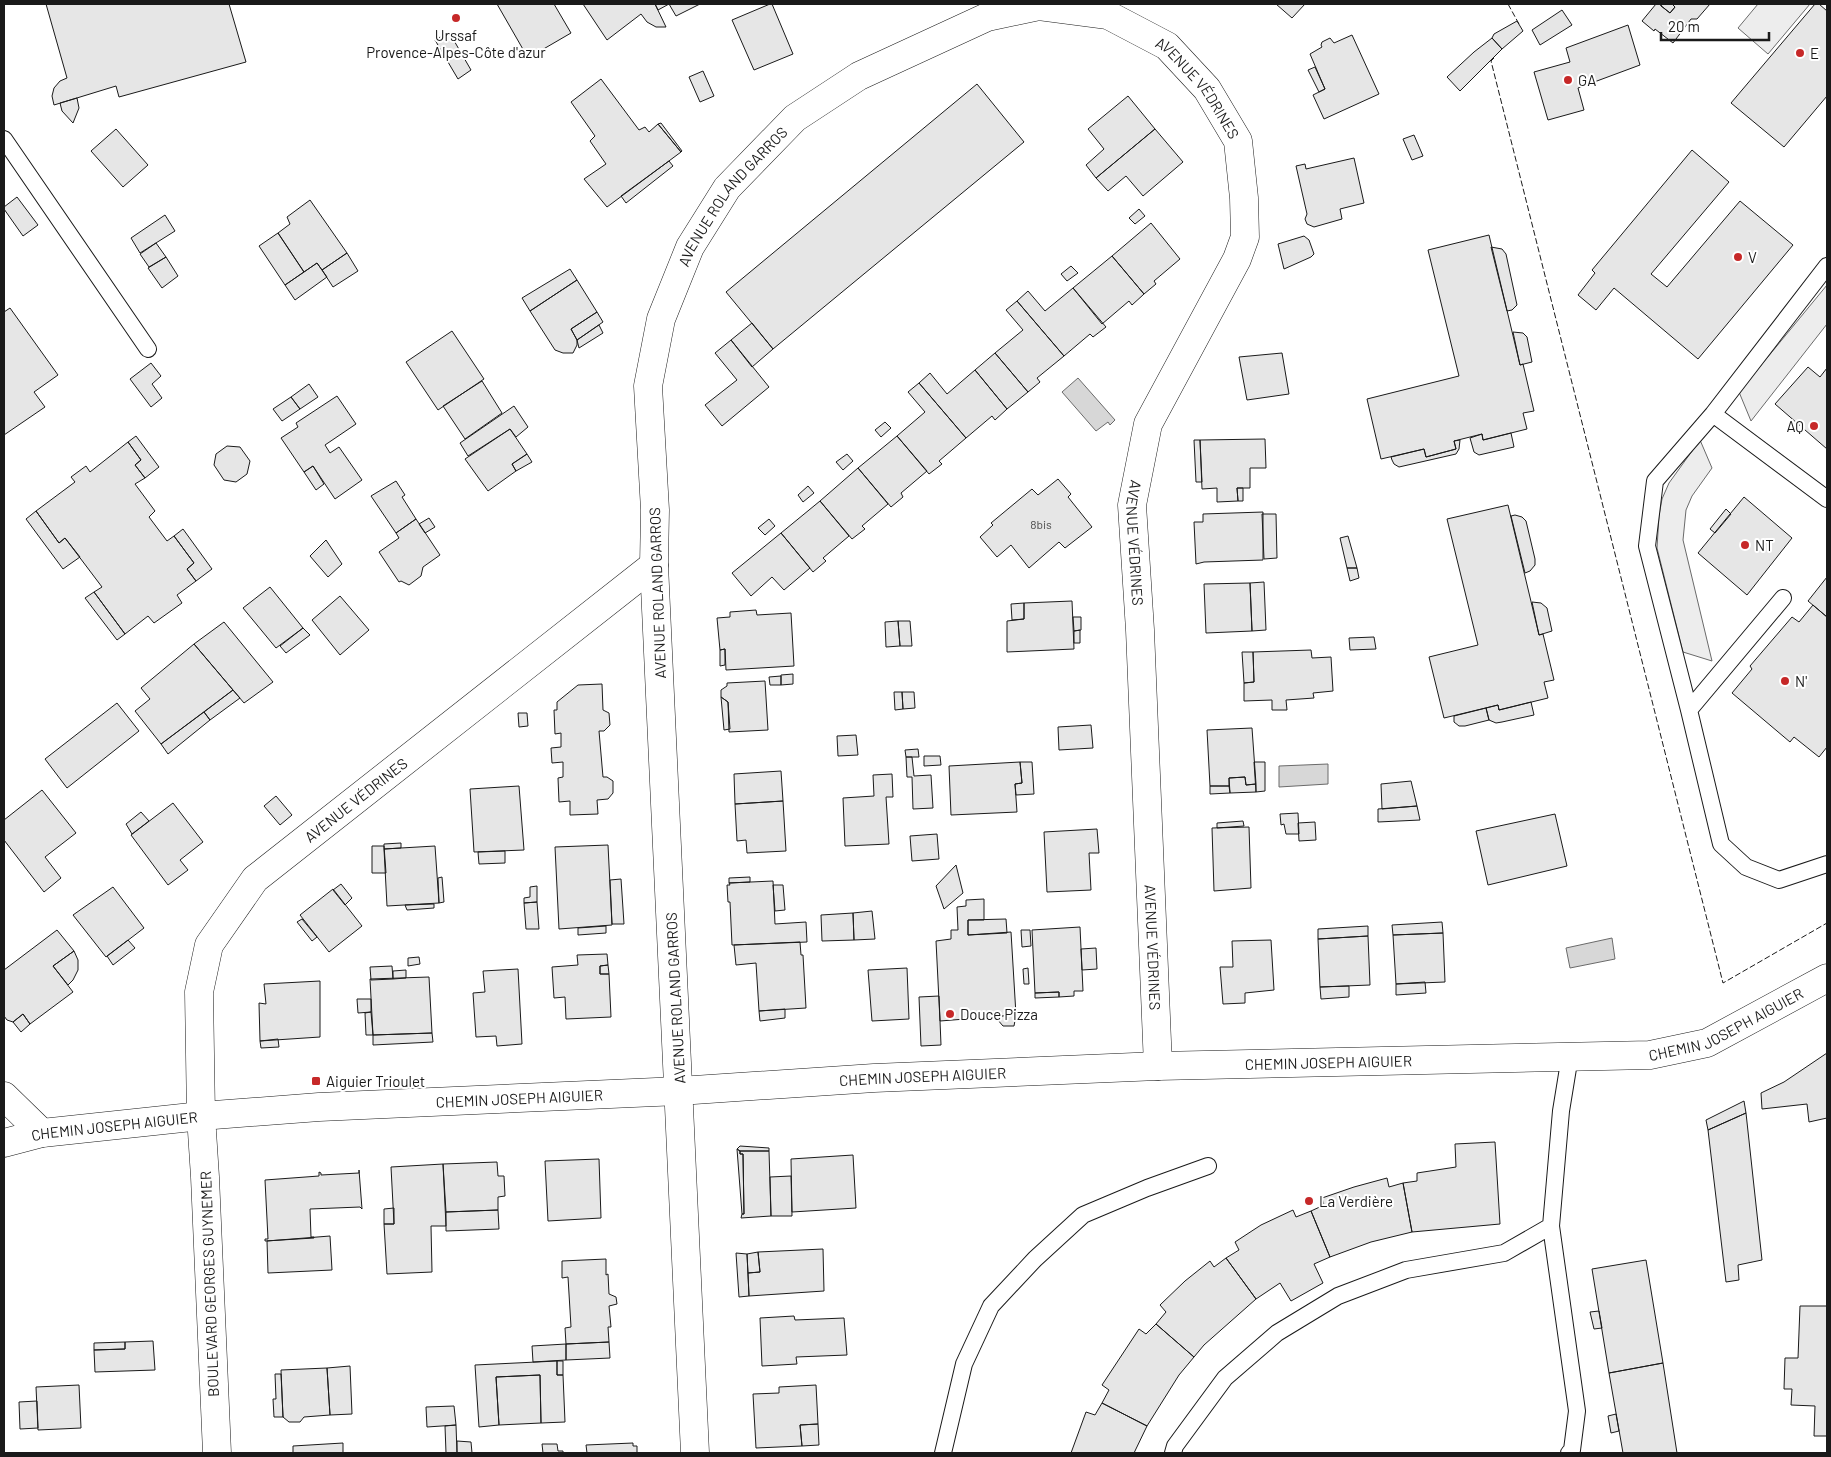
<svg xmlns="http://www.w3.org/2000/svg" width="1831" height="1457" font-family="Barlow,sans-serif">
<style>
.built{fill:#ededed;stroke:#6a6a6a}
.water{fill:#d7d7d7;stroke:#6a6a6a}
.building{fill:#e6e6e6;stroke:#1a1a1a}
.lines{fill:none;stroke-linecap:round;stroke-linejoin:round}
.lane-casing{stroke:#1a1a1a;stroke-width:18}
.street-casing{stroke:#1a1a1a;stroke-width:29}
.lane{stroke:#fff;stroke-width:16}
.street{stroke:#fff;stroke-width:28}
.fence{stroke:#1a1a1a;stroke-width:1;stroke-dasharray:6 2.5;stroke-linecap:butt}
.poi-dot{fill:#c62828;stroke:#fff;stroke-width:2}
.labels{text-anchor:middle;dominant-baseline:central;stroke-width:4;stroke-linejoin:round;paint-order:stroke}
.number-label{font-size:12px;fill:#4d4d4d}
.poi-label{font-size:15px;fill:#1a1a1a;stroke:#fff;text-anchor:start}
.street-label{font-size:15px;fill:#1a1a1a;stroke:#fff}
</style>
<rect width="100%" height="100%" fill="#fff"/>
<path class="built" d="M1758,4H1810L1768,54L1738,28Z
M1827,285V324L1751,421L1739,392Z
M1700,440L1712,468L1692,496L1686,510L1683,540L1712,661L1683,652L1657,548L1659,516L1662,499L1669,483Z"/>
<path class="water" d="M1078,378L1115,420L1110,425L1108,422L1096,431L1062,392Z
M1328,764V784L1279,787V766Z
M1612,938L1615,959L1570,968L1566,948Z"/>
<path class="building" d="M46,4H229L246,62L119,97L116,86L54,105L52,96L54,88L60,81L67,78Z
M497,4H554L571,33L528,58Z
M583,4H655L666,27H656L647,22L641,14L607,40Z
M655,4H700L676,16L669,4L658,10Z
M770,4H772L793,54L754,70L732,20Z
M1276,4H1305L1292,18Z
M1656,4H1659L1670,13L1675,7L1672,4H1710L1697,19H1691L1673,43L1655,29L1654,31L1642,21Z
M1662,4H1672L1675,7L1670,13L1661,6Z
M1815,4H1819L1827,11V96L1784,147L1731,103Z
M1562,10L1572,25L1540,45L1532,30Z
M1517,21L1523,31L1502,49L1492,38L1494,34Z
M1628,25L1640,65L1578,88L1584,110L1548,120L1534,72L1570,62L1566,48Z
M449,32L471,70L458,79L435,40Z
M1352,35L1379,94L1324,119L1313,95L1325,89L1310,54L1322,47L1321,45L1322,42L1330,38L1334,43Z
M1492,38L1502,49L1460,91L1447,77L1474,52Z
M1315,67L1325,89L1319,92L1308,70Z
M703,71L714,96L700,102L689,77Z
M601,79L639,130L645,127L649,132L658,124L681,152L607,207L584,179L606,164L590,141L595,136L571,102Z
M977,84L1024,142L773,349L726,292Z
M1128,96L1155,129L1096,178L1086,165L1104,149L1088,129Z
M77,98L79,108L73,123L62,111L60,103Z
M661,123L682,151L681,152L658,124Z
M116,129L148,165L123,187L91,151Z
M1155,129L1183,162L1143,196L1126,176L1108,191L1096,178Z
M1414,135L1423,156L1412,160L1403,139Z
M1692,150L1729,182L1651,274L1667,287L1740,201L1793,245L1698,359L1614,288L1596,310L1578,295L1595,273L1592,270Z
M1354,158L1364,203L1340,209L1342,219L1314,227L1307,224L1305,219L1307,214L1296,166L1305,164L1306,169Z
M669,161L673,166L626,203L621,196Z
M17,197L38,225L23,236L4,209V207Z
M310,200L347,253L322,270L317,263L304,272L278,233L290,224L287,217Z
M1139,209L1145,216L1135,224L1129,218Z
M165,215L175,231L140,253L131,238Z
M1151,223L1180,259L1154,281L1156,284L1144,294L1112,256Z
M278,233L304,272L285,285L259,246Z
M1489,235L1520,365L1523,364L1534,411L1523,413L1527,429L1483,440L1482,434L1454,441L1456,449L1426,457L1424,449L1381,459L1367,399L1459,376L1428,250Z
M1304,236L1309,240L1314,254L1311,257L1284,269L1278,244Z
M156,243L166,257L149,267L140,254Z
M1491,247L1502,249L1506,254L1517,305L1512,310L1507,311Z
M347,253L358,271L333,287L322,270Z
M1112,256L1144,294L1132,305L1129,301L1102,324L1073,288Z
M166,257L178,276L162,288L148,268Z
M317,263L327,277L295,300L285,285Z
M1071,266L1078,273L1067,281L1061,274Z
M570,269L577,280L530,311L522,298Z
M577,280L597,312L571,329L577,340V345L573,353H563L555,350L530,311Z
M1073,288L1106,327L1093,337L1090,334L1064,356L1017,301L1028,291L1045,311Z
M1017,301L1064,356L1037,378L1040,382L1028,392L995,353L1023,330L1006,310Z
M10,308L58,375L34,392L45,407L4,435V312Z
M597,312L603,322L577,340L571,329Z
M752,323L773,349L752,367L731,340Z
M599,325L603,333L579,348L577,340Z
M452,331L484,379L438,410L406,362Z
M1513,332L1523,333L1527,337L1532,362L1520,365Z
M731,340L769,387L722,426L705,405L737,380L715,353Z
M995,353L1028,392L1007,409L975,370Z
M1282,353L1289,394L1247,400L1239,357Z
M151,363L161,376L152,384L162,398L151,407L130,379Z
M1808,367L1820,377L1827,368V449L1775,404Z
M975,370L1007,409L995,420L992,416L966,438L919,383L930,373L947,394Z
M482,381L502,413L465,439L443,406Z
M919,383L966,438L939,461L942,464L929,474L897,436L925,412L908,392Z
M309,384L318,397L300,409L291,397Z
M337,396L356,424L325,445L330,453L339,447L362,480L335,499L313,466L304,472L281,438L298,427L296,423Z
M291,397L300,409L282,421L273,409Z
M514,406L528,427L516,437L510,429L468,456L460,443Z
M885,422L891,428L881,437L875,430Z
M510,429L527,454L512,464L516,471L488,491L465,459Z
M1511,433L1514,447L1479,455L1474,452L1470,438L1482,434L1483,440Z
M136,436L159,467L145,478L135,465L141,460L128,442Z
M897,436L927,471L901,493L903,497L891,507L858,468Z
M1265,439L1266,468H1250V488H1237L1238,501L1217,502V488L1202,489L1200,440Z
M1194,440H1200L1202,482H1196Z
M1460,440L1459,449L1456,454L1399,467L1394,464L1392,460L1391,457L1424,449L1426,457L1456,449L1454,441Z
M128,442L141,460L135,465L145,478L135,484L155,511L149,517L167,541L174,536L194,563L187,569L196,581L177,595L182,603L154,623L148,616L125,634L94,592L102,587L65,538L59,543L36,511L75,482L71,477L86,466L90,472Z
M227,446L240,447L250,461L247,474L236,482L224,480L214,465L216,454Z
M527,454L532,462L516,471L512,464Z
M847,454L853,461L843,470L836,462Z
M313,466L324,484L316,490L304,472Z
M858,468L888,504L862,526L865,529L852,539L820,501Z
M1058,479L1071,494L1068,497L1092,527L1065,548L1059,542L1029,568L1011,545L997,557L980,537L993,525L991,523L1032,489L1038,495Z
M396,481L405,495L402,497L416,519L396,533L371,496Z
M808,486L814,493L803,502L798,495Z
M1237,488H1243V501H1238Z
M1744,497L1792,538L1747,595L1698,553Z
M820,501L849,536L823,558L826,561L813,572L781,533Z
M1508,505L1539,635L1543,634L1554,680L1544,682L1548,698L1499,710L1498,705L1444,718L1429,657L1478,645L1447,519Z
M1726,509L1731,514L1715,533L1710,529Z
M36,511L59,543L65,538L80,557L63,569L26,519Z
M1263,512V560L1204,562L1196,564L1194,522H1203V514Z
M1262,514H1276L1277,558L1264,559Z
M1515,515L1522,517L1526,521L1535,559V565L1530,571L1525,573L1511,516Z
M429,518L435,527L425,533L419,524Z
M416,519L440,555L423,567L421,576L409,585L401,581L399,582L379,552L399,538L396,533Z
M769,519L775,526L765,535L758,528Z
M183,529L212,569L196,581L187,569L194,563L174,536Z
M781,533L810,568L784,590L772,577L751,596L732,573Z
M1348,536L1357,568H1347L1340,538Z
M326,540L342,564L328,577L310,556Z
M1347,568H1357L1359,578L1350,581Z
M1827,577V617L1808,601Z
M1264,582L1266,630L1252,631L1250,583Z
M1250,583L1252,631L1206,633L1204,584Z
M270,587L303,628L276,648L243,608Z
M94,592L125,634L117,640L85,598Z
M340,596L369,630L340,655L312,620Z
M1072,601L1074,649L1007,652V621L1024,619V603Z
M1532,602L1541,603L1547,608L1552,631L1539,635Z
M1024,603V619L1012,620L1011,604Z
M1813,605L1827,617V747L1819,757L1794,737L1790,742L1732,693L1752,669L1750,666L1792,617L1799,622Z
M756,610L757,615L791,613L794,666L726,670L725,649L720,650L717,618L730,617V612Z
M1073,617H1081V630L1074,631Z
M898,621H910L912,646H900Z
M898,621L900,646L886,647L885,622Z
M224,622L273,682L244,703L194,644Z
M303,628L310,635L286,653L280,646Z
M1080,630V643H1074V631Z
M1374,637L1376,649L1350,650L1349,638Z
M194,644L233,690L161,744L135,711L150,699L141,688Z
M725,649V665L720,666V650Z
M1311,650L1312,658L1331,657L1333,691L1313,693L1314,698L1286,700L1287,710H1272V700L1244,701V683L1254,682L1253,652Z
M1242,652H1253L1254,682L1244,683Z
M793,674V684L781,685V675Z
M781,676V685H770L769,677Z
M765,681L768,730L729,732L728,702L721,697V690L727,686V683Z
M602,684L603,710L609,713L610,725L604,731H599L603,777H607L613,781V793L608,799L597,800L598,814L570,815V801L559,802L558,778L563,777V762L552,763L551,748L561,747V733L555,734L554,710H557V702L578,685Z
M233,690L240,698L210,720L204,712Z
M894,692H902L903,709L895,710Z
M902,692H914L915,708L903,709Z
M721,697L728,702L730,729L724,730Z
M1531,702L1534,715L1502,722L1496,723L1489,720L1486,708L1498,705L1499,710Z
M117,703L139,731L67,788L45,759Z
M1486,708L1489,720L1465,726H1459L1454,722V716Z
M204,712L210,720L168,754L161,744Z
M518,713H527L528,726L519,727Z
M1091,725L1093,748L1059,750L1058,727Z
M1252,728L1256,784L1246,785L1245,777L1229,778V786H1210L1207,730Z
M856,735L858,755L838,756L837,736Z
M918,749L919,757H906L905,750Z
M924,756H940L941,765L924,766Z
M906,757H912L914,776L931,775L933,808L913,809L912,777H907Z
M1020,762H1032L1034,794L1016,795L1015,784L1022,783Z
M1020,762L1022,783L1015,784L1017,812L951,815L949,766Z
M1254,762H1265V791L1256,792Z
M781,771L783,801L735,804L734,774Z
M892,774L893,797H886L889,844L845,846L843,798L874,796L873,775Z
M1245,777L1246,785L1256,784V792L1230,793L1229,778Z
M1411,781L1417,806L1382,809L1381,784Z
M519,786L524,850L474,852L470,789Z
M1210,786H1229L1230,793L1210,794Z
M42,790L76,833L45,857L61,878L44,892L4,840V820Z
M276,796L292,815L280,825L264,806Z
M783,801L786,851L747,853L746,840L737,841L735,804Z
M173,803L203,842L180,860L188,870L168,885L131,835Z
M1417,806L1420,820L1378,822V809Z
M141,812L149,821L132,834L126,824Z
M1298,813L1299,834H1286L1284,824L1281,825L1280,814Z
M1555,814L1567,866L1488,885L1476,831Z
M1243,821L1244,826L1217,828V823Z
M1315,822L1316,840L1299,841L1298,823Z
M1249,827L1251,888L1214,891L1212,828Z
M1097,829L1099,853H1089L1091,890L1047,892L1044,832Z
M937,834L939,859L912,861L910,836Z
M401,843V848L384,849V844Z
M608,845L612,925L559,929L555,847Z
M372,846H384L386,873H372Z
M435,846L439,903L387,906L384,849Z
M505,851V863L479,864L478,852Z
M956,865L963,893L944,909L936,886Z
M442,877L444,902L439,903L438,878Z
M750,877V882L729,883V878Z
M621,879L624,924H612L610,880Z
M773,881L775,924L806,922L807,942L732,945L730,902H728L727,885H730L729,883Z
M341,884L352,898L345,905L333,890Z
M773,885H783L785,910L775,911Z
M537,886V902L524,903V898L530,897V887Z
M113,887L144,928L106,957L73,915Z
M333,889L362,926L329,952L300,915Z
M984,899V920H968V935L1011,932L1016,1015L940,1021L936,941L951,939V930H958L957,907L966,906V900Z
M537,902L539,929H526L524,903Z
M434,904V908L407,910L405,905Z
M872,911L875,939L854,940L853,913Z
M853,913L854,940L822,941L821,915Z
M302,919L317,937L312,941L297,922Z
M1006,919L1007,933L968,935V920Z
M1442,922L1443,933L1393,935L1392,925Z
M606,926V933L578,935V928Z
M1368,926V936L1318,939V929Z
M1080,927L1083,991H1074V996L1059,997V992L1035,993L1032,930Z
M57,930L74,951L53,966L73,992L30,1024L23,1014L13,1022L7,1020L4,1016V970Z
M1021,930H1030L1031,946L1022,947Z
M1443,933L1445,982L1396,984L1393,935Z
M1368,936L1370,985L1320,987L1318,939Z
M128,940L135,948L113,965L107,956Z
M1271,940L1274,990L1245,993V1003L1223,1004L1220,967H1233L1232,941Z
M800,942L801,955H803L806,1008L759,1011L756,963L736,965L734,945Z
M1096,948L1097,969L1082,970L1081,949Z
M74,951L78,960V970L73,980L68,985L53,966Z
M607,954L608,965L600,966V974H609L611,1017L566,1019L565,997L554,998L552,967L578,965L577,955Z
M419,957L420,964L408,966V958Z
M608,965L609,974H600V966Z
M392,966L393,979L371,980L370,967Z
M907,968L909,1019L872,1021L868,970Z
M1028,968L1029,984H1024L1023,969Z
M518,969L522,1044L497,1046L496,1036L476,1037L473,993L485,992L483,971Z
M406,970V978L393,979V971Z
M429,977L432,1033L373,1035L370,979Z
M320,981V1037L260,1041L259,1003L266,1004L264,984Z
M1425,982L1426,993L1396,995V984Z
M1349,986V997L1321,999L1320,987Z
M1059,992V997L1035,998V993Z
M939,996L941,1045L921,1046L919,997Z
M357,999H371V1012L358,1013Z
M785,1009V1018L760,1021L759,1011Z
M371,1012L373,1035H366L365,1013Z
M23,1014L30,1024L21,1032L13,1022Z
M1016,1015L1014,1026H1003L997,1019V1016Z
M432,1033L433,1042L373,1045V1035Z
M278,1039L279,1047L261,1048L260,1041Z
M1827,1053V1118L1809,1122L1807,1104L1762,1109L1761,1093L1784,1082Z
M1744,1101L1746,1113L1708,1130L1706,1120Z
M1746,1113L1762,1260L1738,1265L1739,1280L1726,1282L1708,1130Z
M1495,1142L1500,1224L1412,1232L1403,1183L1417,1181V1173L1456,1167L1455,1144Z
M740,1146L769,1148V1151H740L737,1149Z
M737,1149L740,1151V1154H743L744,1214H742Z
M740,1151H769L771,1216L741,1218L742,1214H744L743,1154H740Z
M853,1155L856,1208L792,1212L791,1159Z
M599,1159L601,1218L548,1221L545,1161Z
M497,1162L498,1176H504L505,1196L498,1197V1210L446,1212L443,1164Z
M443,1164L446,1226H431L432,1272L387,1274L384,1224H394L391,1167Z
M359,1170L362,1209L360,1207L310,1209L311,1237H314V1238L265,1241V1239H268L265,1180L319,1176V1172L321,1173V1175L359,1173Z
M791,1176L792,1216H771L770,1177Z
M1387,1178L1389,1187L1403,1183L1412,1232L1371,1242L1330,1257L1311,1211L1324,1205L1322,1198L1354,1187Z
M394,1208V1224H384V1209Z
M498,1210L499,1229L446,1231V1212Z
M1293,1210L1296,1217L1311,1211L1330,1257L1314,1264L1323,1283L1291,1301L1280,1283L1256,1299L1226,1258L1239,1250L1235,1242L1261,1225Z
M330,1236L332,1270L268,1273L267,1241Z
M823,1249L824,1291L749,1296L748,1273L760,1272L758,1252Z
M758,1252L760,1272L748,1273L747,1254Z
M736,1253L747,1254L749,1296L739,1297Z
M1226,1258L1256,1299L1204,1345L1194,1357L1156,1324L1166,1312L1160,1305L1185,1281L1210,1261L1214,1267Z
M606,1259V1275L608,1274L609,1294L616,1297L617,1304L609,1306L611,1327H608L609,1342L566,1344L565,1328L571,1327L568,1277L562,1278V1261Z
M1646,1260L1663,1363L1609,1373L1592,1269Z
M1800,1306H1827V1436H1814L1815,1406L1791,1405L1792,1389H1784L1785,1358H1798Z
M1599,1311L1602,1328L1594,1329L1590,1312Z
M794,1316L795,1320L844,1318L847,1355L796,1357L797,1364L762,1366L760,1318Z
M1156,1324L1194,1357L1179,1375L1147,1426L1102,1403L1109,1390L1102,1385L1139,1329L1146,1334Z
M153,1341L155,1370L95,1372L94,1350L125,1349V1342Z
M125,1342V1349L94,1350V1343Z
M609,1342L610,1358L566,1360V1344Z
M566,1344V1360L533,1362L532,1346Z
M557,1361V1375H563L565,1422L541,1423L540,1375L496,1377L499,1425L479,1427L475,1365Z
M557,1361H563V1375H557Z
M1663,1363L1677,1453H1623L1609,1373Z
M350,1366L352,1414L330,1415L327,1368Z
M327,1368L330,1415L304,1417L300,1422H289L283,1417L281,1370Z
M275,1374H281L283,1417H274L273,1399H276Z
M540,1375L541,1423L499,1425L496,1377Z
M79,1385L81,1428L38,1430L36,1387Z
M816,1385L818,1424L800,1425L802,1446L756,1448L753,1394L779,1393V1387Z
M37,1401L38,1428L20,1429L19,1402Z
M1102,1403L1147,1426L1134,1453H1071L1086,1412L1095,1415Z
M454,1406L456,1425L427,1427L426,1407Z
M1616,1414L1619,1431L1611,1433L1608,1416Z
M818,1424L819,1445L802,1446L800,1425Z
M456,1425L457,1453H446L445,1426Z
M457,1441L471,1442L472,1453H457Z
M343,1443V1453H293V1446Z
M633,1443V1446H637V1453H587L586,1445Z
M542,1444H557L558,1451H563V1453H543Z"/>
<g class="lines">
<defs>
<path id="lane" d="M4,139L148,349
M1827,266L1713,414L1655,481L1647,546L1689,710L1721,844L1746,867L1779,880L1827,864
M1713,414L1827,499
M1689,710L1783,598
M1551,1226L1577,1411L1572,1450L1569,1453
M943,1453L964,1364L991,1306L1035,1259L1083,1215L1147,1188L1208,1166
M1173,1453L1175,1446L1225,1378L1277,1333L1338,1296L1406,1270L1504,1253L1551,1226L1561,1111L1570,1056"/>
<g id="street">
<path d="M4,1096L42,1133"/>
<path id="s1" d="M4,1143L42,1133L201,1116L319,1107L679,1091L874,1078L1158,1066L1650,1055L1707,1043L1827,978"/>
<path id="s2" d="M217,1453L205,1177L201,1116L199,992L209,945L255,879L654,565"/>
<path id="s3" d="M695,1453L654,565L655,510L648,386L661,319L690,247L727,188L795,118L859,76L987,17L1039,6L1108,15L1167,46L1207,89L1238,141L1244,198L1245,237L1237,259L1148,424L1132,505L1140,630L1158,1066"/>
</g>
</defs>
<use href="#lane" class="lane-casing"/>
<use href="#street" class="street-casing"/>
<use href="#lane" class="lane"/>
<use href="#street" class="street"/>
<path class="fence" d="M1508,4L1519,24
M1494,58L1491,61L1723,983L1827,923"/>
</g>
<g class="poi-dot">
<circle cx="456" cy="18" r="5"/>
<circle cx="1800" cy="53" r="5"/>
<circle cx="1568" cy="80" r="5"/>
<circle cx="1738" cy="257" r="5"/>
<circle cx="1814" cy="426" r="5"/>
<circle cx="1745" cy="545" r="5"/>
<circle cx="1785" cy="681" r="5"/>
<circle cx="950" cy="1014" r="5"/>
<rect x="311" y="1076" width="10" height="10" rx="2.5"/>
<circle cx="1309" cy="1201" r="5"/>
</g>
<g class="labels">
<g class="number-label">
<text x="1041" y="524">8bis</text>
</g>
<g class="poi-label">
<text x="456" y="35" text-anchor="middle">Urssaf<tspan x="456" dy="17">Provence-Alpes-Côte d'azur</tspan></text>
<text x="1810" y="53">E</text>
<text x="1578" y="80">GA</text>
<text x="1748" y="257">V</text>
<text x="1804" y="426" text-anchor="end">AQ</text>
<text x="1755" y="545">NT</text>
<text x="1795" y="681">N'</text>
<text x="960" y="1014">Douce Pizza</text>
<text x="326" y="1081">Aiguier Trioulet</text>
<text x="1319" y="1201">La Verdière</text>
</g>
<g class="street-label">
<text stroke="none"><textPath href="#s3" startOffset="1840">AVENUE VÉDRINES</textPath></text>
<text stroke="none"><textPath href="#s3" startOffset="1280">AVENUE ROLAND GARROS</textPath></text>
<text stroke="none"><textPath href="#s3" startOffset="2335">AVENUE VÉDRINES</textPath></text>
<text transform="translate(657 593) rotate(-92)">AVENUE ROLAND GARROS</text>
<text stroke="none"><textPath href="#s2" startOffset="718">AVENUE VÉDRINES</textPath></text>
<text stroke="none"><textPath href="#s3" startOffset="2740">AVENUE VÉDRINES</textPath></text>
<text transform="translate(675 998) rotate(-93)">AVENUE ROLAND GARROS</text>
<text stroke="none"><textPath href="#s1" startOffset="1732">CHEMIN JOSEPH AIGUIER</textPath></text>
<text stroke="none"><textPath href="#s1" startOffset="1328">CHEMIN JOSEPH AIGUIER</textPath></text>
<text stroke="none"><textPath href="#s1" startOffset="922">CHEMIN JOSEPH AIGUIER</textPath></text>
<text stroke="none"><textPath href="#s1" startOffset="518">CHEMIN JOSEPH AIGUIER</textPath></text>
<text stroke="none"><textPath href="#s1" startOffset="112">CHEMIN JOSEPH AIGUIER</textPath></text>
<text transform="translate(209 1284) rotate(-92)">BOULEVARD GEORGES GUYNEMER</text>
</g>
</g>
<rect width="1831" height="1457" fill="none" stroke="#1a1a1a" stroke-width="10"/>
<path d="M1661 32v8h108v-8" fill="none" stroke="#1a1a1a" stroke-width="2.5"/>
<text x="1668" y="32" font-size="15" fill="#1a1a1a" stroke="#ffffff" stroke-width="4" paint-order="stroke">20 m</text>
</svg>
